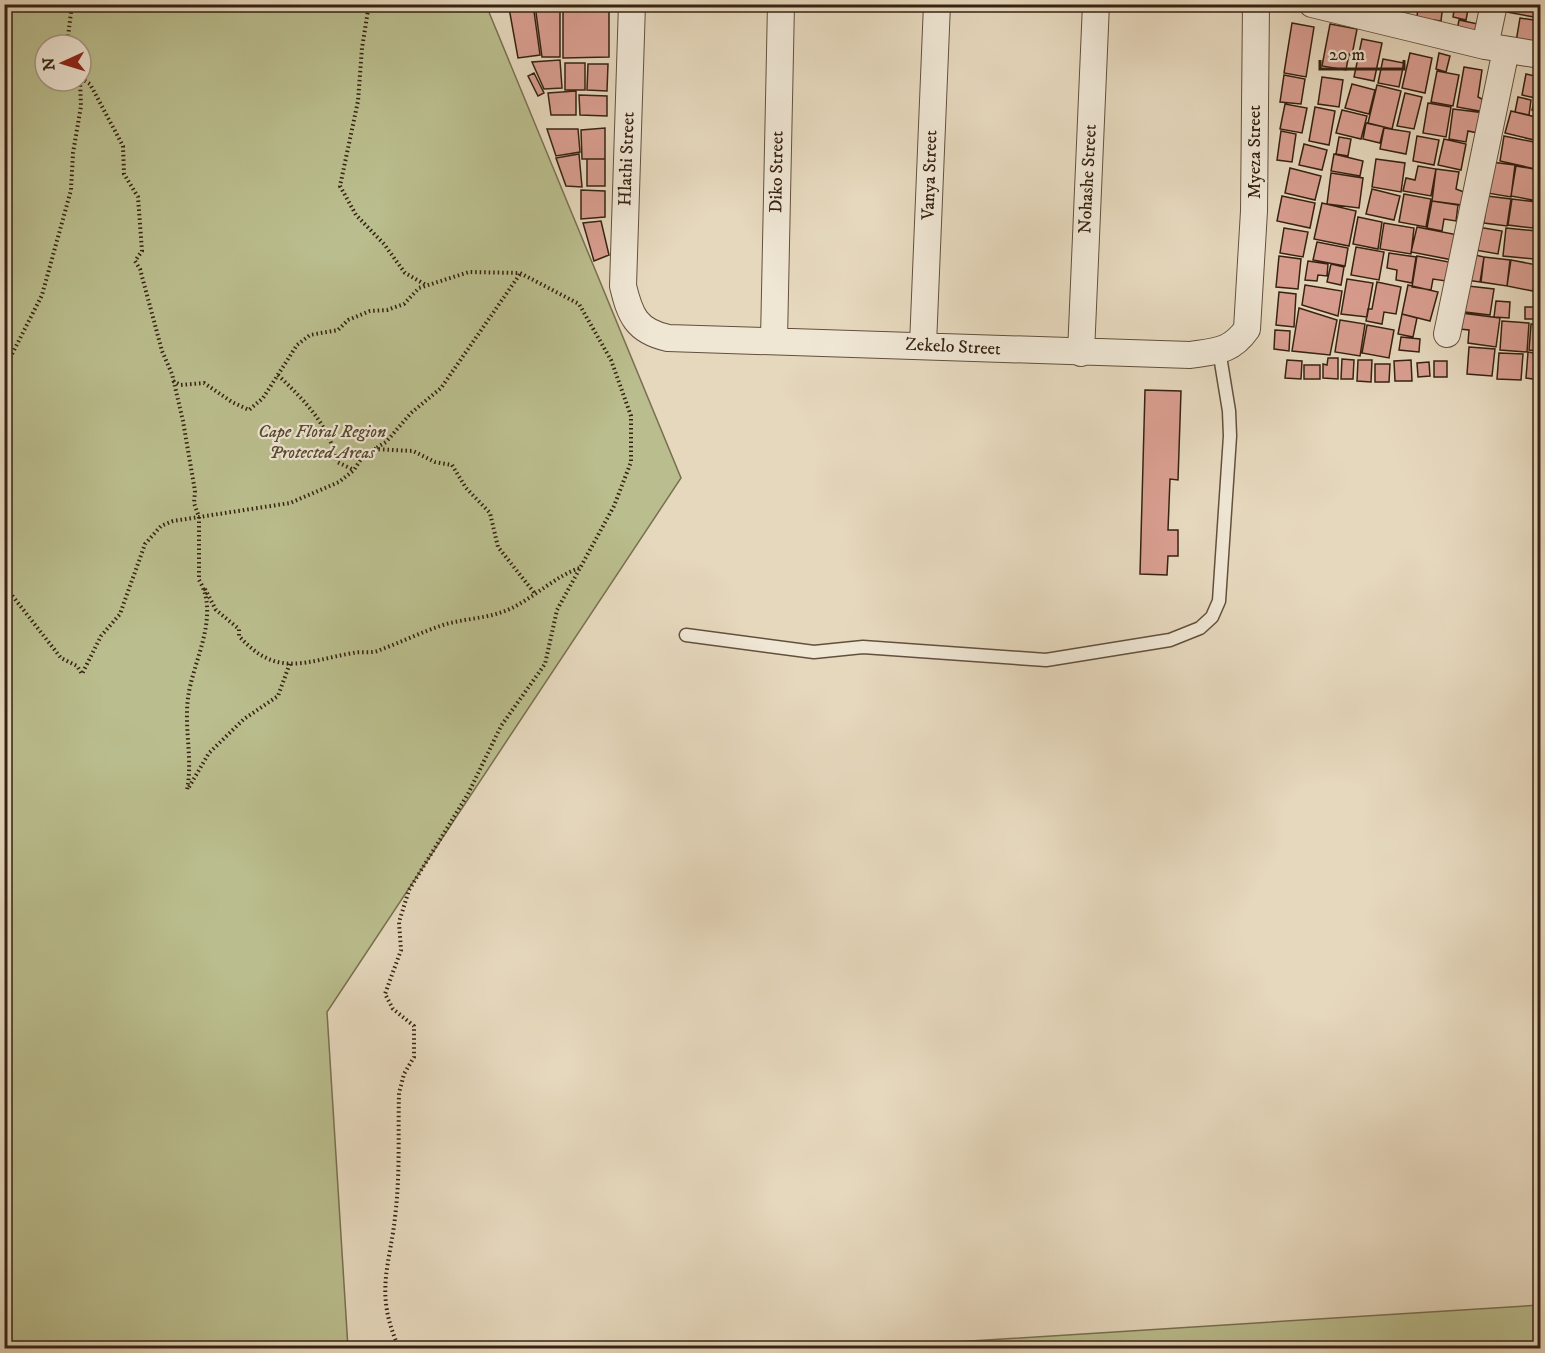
<svg xmlns="http://www.w3.org/2000/svg" width="1545" height="1353" font-family="'IM FELL DW Pica',serif">
<style>
.green{fill:#babd8d;stroke:#787050;stroke-width:1.5;fill-rule:evenodd}
.building{fill:#d99e90;stroke:#362212;stroke-width:1.5}
.lines{fill:none;stroke-linecap:round;stroke-linejoin:round}
.lane-casing{stroke:#62503d;stroke-width:15}
.street-casing{stroke:#62503d;stroke-width:28}
.path{stroke:#362212;stroke-width:4;stroke-dasharray:1.5 3;stroke-linecap:butt}
.lane{stroke:#efe6d4;stroke-width:12}
.street{stroke:#efe6d4;stroke-width:26}
.labels{text-anchor:middle;dominant-baseline:central;stroke-width:4.5;stroke-linejoin:round;paint-order:stroke}
.street-label{font-size:18px;fill:#362212;stroke:#efe6d4}
.park-label{font-size:18px;font-style:italic;fill:#574931;stroke:#efe6d4}
</style>
<rect width="100%" height="100%" fill="#e6d8bd"/>
<filter id="stains"><feTurbulence type="fractalNoise" baseFrequency=".00333" numOctaves="4"/><feColorMatrix values="0 0 0 0 .2 0 0 0 0 .09 0 0 0 0 .02 0 0 0 .5 -.17"/></filter>
<radialGradient id="worn" r=".72"><stop offset=".6" stop-color="#630" stop-opacity="0"/><stop offset="1" stop-color="#630" stop-opacity=".3"/></radialGradient>
<path class="green" d="M5,4L486,5L681,478L327,1012L348,1348H5ZM45,45H81V81H45Z
M1540,1305V1348H860Z"/>
<path class="building" d="M525,4H533L540,55L518,58L509,8Z
M560,4V57H542L535,5Z
M563,4H609V57L563,58Z
M1373,4H1400L1397,15L1372,8Z
M1418,4H1443L1441,21L1417,18Z
M1455,4H1469L1466,20L1453,17Z
M1507,4H1540V18L1506,12Z
M1520,18L1540,21V47L1516,42Z
M1459,20L1478,24L1475,39L1456,36Z
M1292,23L1314,27L1306,77L1284,73Z
M1330,24L1357,29L1352,55L1349,54L1346,70L1322,66Z
M1362,39L1382,43L1374,81L1354,77Z
M1410,53L1432,58L1425,93L1402,88Z
M1439,53L1450,56L1446,72L1436,69Z
M1383,59L1404,63L1399,87L1378,83Z
M560,60L562,88L544,89L532,62Z
M565,63H585V90H565Z
M588,64H608L607,91L587,90Z
M1464,67L1482,70L1478,97L1486,101L1485,112L1457,107Z
M1437,71L1459,75L1453,106L1431,102Z
M534,73L544,93L538,96L528,76Z
M1526,74L1540,77V99L1522,95Z
M1284,75L1305,79L1301,104L1280,102Z
M1322,77L1343,80L1339,107L1318,104Z
M1352,84L1375,90L1369,114L1345,108Z
M1377,85L1401,91L1392,129L1368,123Z
M576,91V115H551L548,93Z
M1405,93L1422,97L1414,129L1397,126Z
M579,95L607,96V116L580,115Z
M1518,97L1531,100L1529,115L1515,112Z
M1535,98L1540,99V111L1532,110Z
M1428,103L1451,107L1446,137L1423,133Z
M1285,104L1307,108L1302,133L1280,129Z
M1315,107L1335,111L1329,145L1309,141Z
M1453,109L1485,113L1482,134L1468,131L1466,142L1449,139Z
M1342,110L1367,116L1361,139L1336,133Z
M1511,111L1540,118L1538,141L1505,133Z
M1366,123L1384,127L1380,143L1363,139Z
M605,128V159H582L581,130Z
M1384,128L1410,132L1406,154L1380,149Z
M547,129H578L580,152L556,156Z
M1281,131L1296,134L1292,162L1277,160Z
M1417,136L1439,140L1434,165L1413,161Z
M1504,136L1539,143L1540,170L1500,161Z
M1339,137L1351,139L1348,156L1336,154Z
M1444,139L1466,144L1461,170L1438,165Z
M1304,144L1327,150L1322,170L1299,165Z
M579,154L582,187L566,186L556,158Z
M1334,154L1363,161L1360,176L1331,171Z
M587,159H605V186H587Z
M1376,159L1405,163L1401,192L1372,187Z
M1491,162L1515,165L1511,197L1487,193Z
M1418,166L1436,169L1431,196L1403,191L1406,178L1415,180Z
M1516,166L1540,170L1538,201L1511,196Z
M1290,168L1321,176L1315,200L1285,193Z
M1436,169L1459,172L1456,189L1464,192L1462,205L1432,201Z
M1331,173L1363,178L1359,208L1327,204Z
M1372,189L1400,196L1394,220L1366,214Z
M581,190L605,191V217L581,219Z
M1404,194L1431,199L1426,227L1399,222Z
M1282,196L1315,203L1310,228L1277,221Z
M1487,196L1511,199L1507,226L1484,223Z
M1512,199L1537,202L1533,228L1508,225Z
M1432,201L1458,205L1456,221L1444,219L1442,231L1427,228Z
M1540,201V229L1536,228Z
M1322,203L1356,211L1349,246L1314,239Z
M1358,217L1382,222L1378,249L1353,244Z
M601,221L609,255L594,261L583,223Z
M1384,223L1414,228L1411,254L1380,249Z
M1417,227L1458,235L1453,260L1411,252Z
M1478,227L1502,231L1498,254L1475,250Z
M1284,228L1308,232L1303,257L1280,253Z
M1506,228L1537,231L1534,259L1503,256Z
M1539,231H1540V262L1533,261Z
M1317,242L1348,248L1345,266L1313,260Z
M1356,247L1384,252L1379,280L1351,275Z
M1389,253L1416,257L1412,283L1396,280L1397,270L1387,268Z
M1471,254L1484,257L1480,282L1466,280Z
M1279,256L1301,259L1298,289L1276,287Z
M1417,256L1449,262L1446,281L1433,279L1431,290L1412,287Z
M1484,257L1510,260L1507,286L1481,282Z
M1511,260L1537,265L1533,291L1507,286Z
M1308,261L1328,264L1327,276L1318,275L1317,281L1305,280Z
M1331,264L1344,267L1341,285L1327,282Z
M1540,268V291L1537,290Z
M1347,279L1373,283L1367,317L1341,314Z
M1377,282L1401,287L1396,314L1384,312L1382,324L1366,321L1368,309H1372Z
M1305,285L1342,291L1338,316L1302,305Z
M1408,285L1438,292L1430,321L1402,314Z
M1468,286L1494,289L1490,315L1465,312Z
M1279,292L1296,294L1294,327L1276,325Z
M1496,301L1510,302L1509,318L1494,317Z
M1525,307H1537V319H1525Z
M1299,308L1337,320L1330,355L1292,351Z
M1461,313L1500,318L1496,347L1468,343L1469,330L1459,329Z
M1402,314L1417,318L1413,337L1398,334Z
M1340,320L1365,324L1360,356L1335,352Z
M1502,321L1529,323L1527,352L1500,350Z
M1531,324L1540,325V351L1529,350Z
M1367,325L1394,330L1389,358L1362,353Z
M1275,330L1290,331L1289,351L1274,349Z
M1401,337L1420,339L1419,352L1399,350Z
M1469,347L1495,349L1492,376L1467,374Z
M1528,352L1540,354V380L1526,378Z
M1499,353L1523,354L1521,380L1497,379Z
M1328,358H1338V379L1323,378V364L1327,365Z
M1342,359L1354,360L1353,379H1341Z
M1287,360L1302,361L1301,379L1285,378Z
M1358,360H1372L1371,382L1357,381Z
M1411,360L1412,381H1395L1394,361Z
M1434,361H1447V377H1434Z
M1429,362L1430,376L1418,377L1417,363Z
M1375,364H1390L1389,382H1375Z
M1304,365H1320V379H1304Z
M1145,390L1181,391L1178,480L1170,479L1168,530H1178V556H1168L1167,575L1140,574Z"/>
<g class="lines">
<defs>
<path id="lane" d="M686,635L814,652L863,647L1046,660L1170,640L1200,628L1212,617L1219,601L1230,436L1229,411L1219,350"/>
<path id="street" d="M632,4L623,286C630,315 636,331 668,338L1190,355C1215,351 1231,352 1247,329L1254,211L1256,4
M1312,4L1485,46L1540,55
M1485,46L1494,4
M1447,334L1506,50
M774,340L781,4
M923,345L937,4
M1081,353L1096,4"/>
</defs>
<use href="#lane" class="lane-casing"/>
<use href="#street" class="street-casing"/>
<path class="path" d="M369,4L362,48L358,101L340,186L356,215L384,244L405,273L426,285
M67,45L72,4
M81,78L90,84L123,146L124,174L138,197L142,251L135,261L140,269L162,351L172,374L183,421L195,491L194,503L199,517V580C221,616 192,663 188,698C184,729 193,759 187,790
M4,370L42,295L71,190L73,153L81,106L80,81
M278,375C305,401 329,425 337,462L354,470
M173,381L181,385L204,383L232,402L249,410L263,398L297,345L310,335L338,330L348,320L370,311L387,310L404,304L419,288L469,272L520,273L579,304L611,360L631,416V462L614,506L557,610L545,664L501,726L468,794L409,890L399,922L401,950L385,994L393,1009L414,1026V1057L404,1074L399,1093C398,1131 400,1170 396,1208C391,1266 373,1290 399,1348
M374,449L413,451L435,462L452,465L466,488L490,513L498,547L536,595
M4,585L61,658L77,666L82,674L101,636L120,614L145,544L161,526L173,521L290,503L339,482L354,470L363,456L386,442L411,413L441,388L520,274
M205,589L216,610L239,629V636C277,679 306,661 353,653C361,651 372,654 380,650C401,642 422,632 443,625C465,618 488,619 510,609C535,597 557,575 580,568
M189,787L209,753L244,719L278,696L290,663"/>
<use href="#lane" class="lane"/>
<use href="#street" class="street"/>
</g>
<g class="labels">
<g class="street-label">
<text transform="translate(1255 152) rotate(-90)">Myeza Street</text>
<text transform="translate(627 159) rotate(-88)">Hlathi Street</text>
<text transform="translate(777 172) rotate(-89)">Diko Street</text>
<text transform="translate(930 175) rotate(-88)">Vanya Street</text>
<text transform="translate(1088 179) rotate(-87)">Nohashe Street</text>
<text transform="translate(953 347) rotate(3)">Zekelo Street</text>
</g>
<g class="park-label">
<text x="322" y="432">Cape Floral Region<tspan x="322" dy="21">Protected Areas</tspan></text>
</g>
</g>
<rect width="1545" height="1353" fill="none" stroke="#e6d8bd" stroke-width="24"/>
<rect x="6" y="6" width="1533" height="1341" fill="none" stroke="#362212" stroke-width="3"/>
<rect x="12" y="12" width="1521" height="1329" fill="none" stroke="#362212" stroke-width="1.5"/>
<g transform="translate(63 63) rotate(266)"><circle r="28" fill="#efe6d4" stroke="#a59886" stroke-width="1.5"/>
<path d="M0-4.5L10 22L0 15L-10 22Z" fill="#8f2418"/>
<text y="-9" font-size="16" font-weight="bold" text-anchor="middle" fill="#362212">N</text>
</g>
<path d="M1320 60v9h84v-9" fill="none" stroke="#362212" stroke-width="3"/>
<text x="1329" y="60" font-size="18" fill="#362212" stroke="#efe6d4" stroke-width="4.5" paint-order="stroke">20 m</text>
<rect width="100%" height="100%" filter="url(#stains)"/>
<rect width="100%" height="100%" fill="url(#worn)"/>
</svg>
